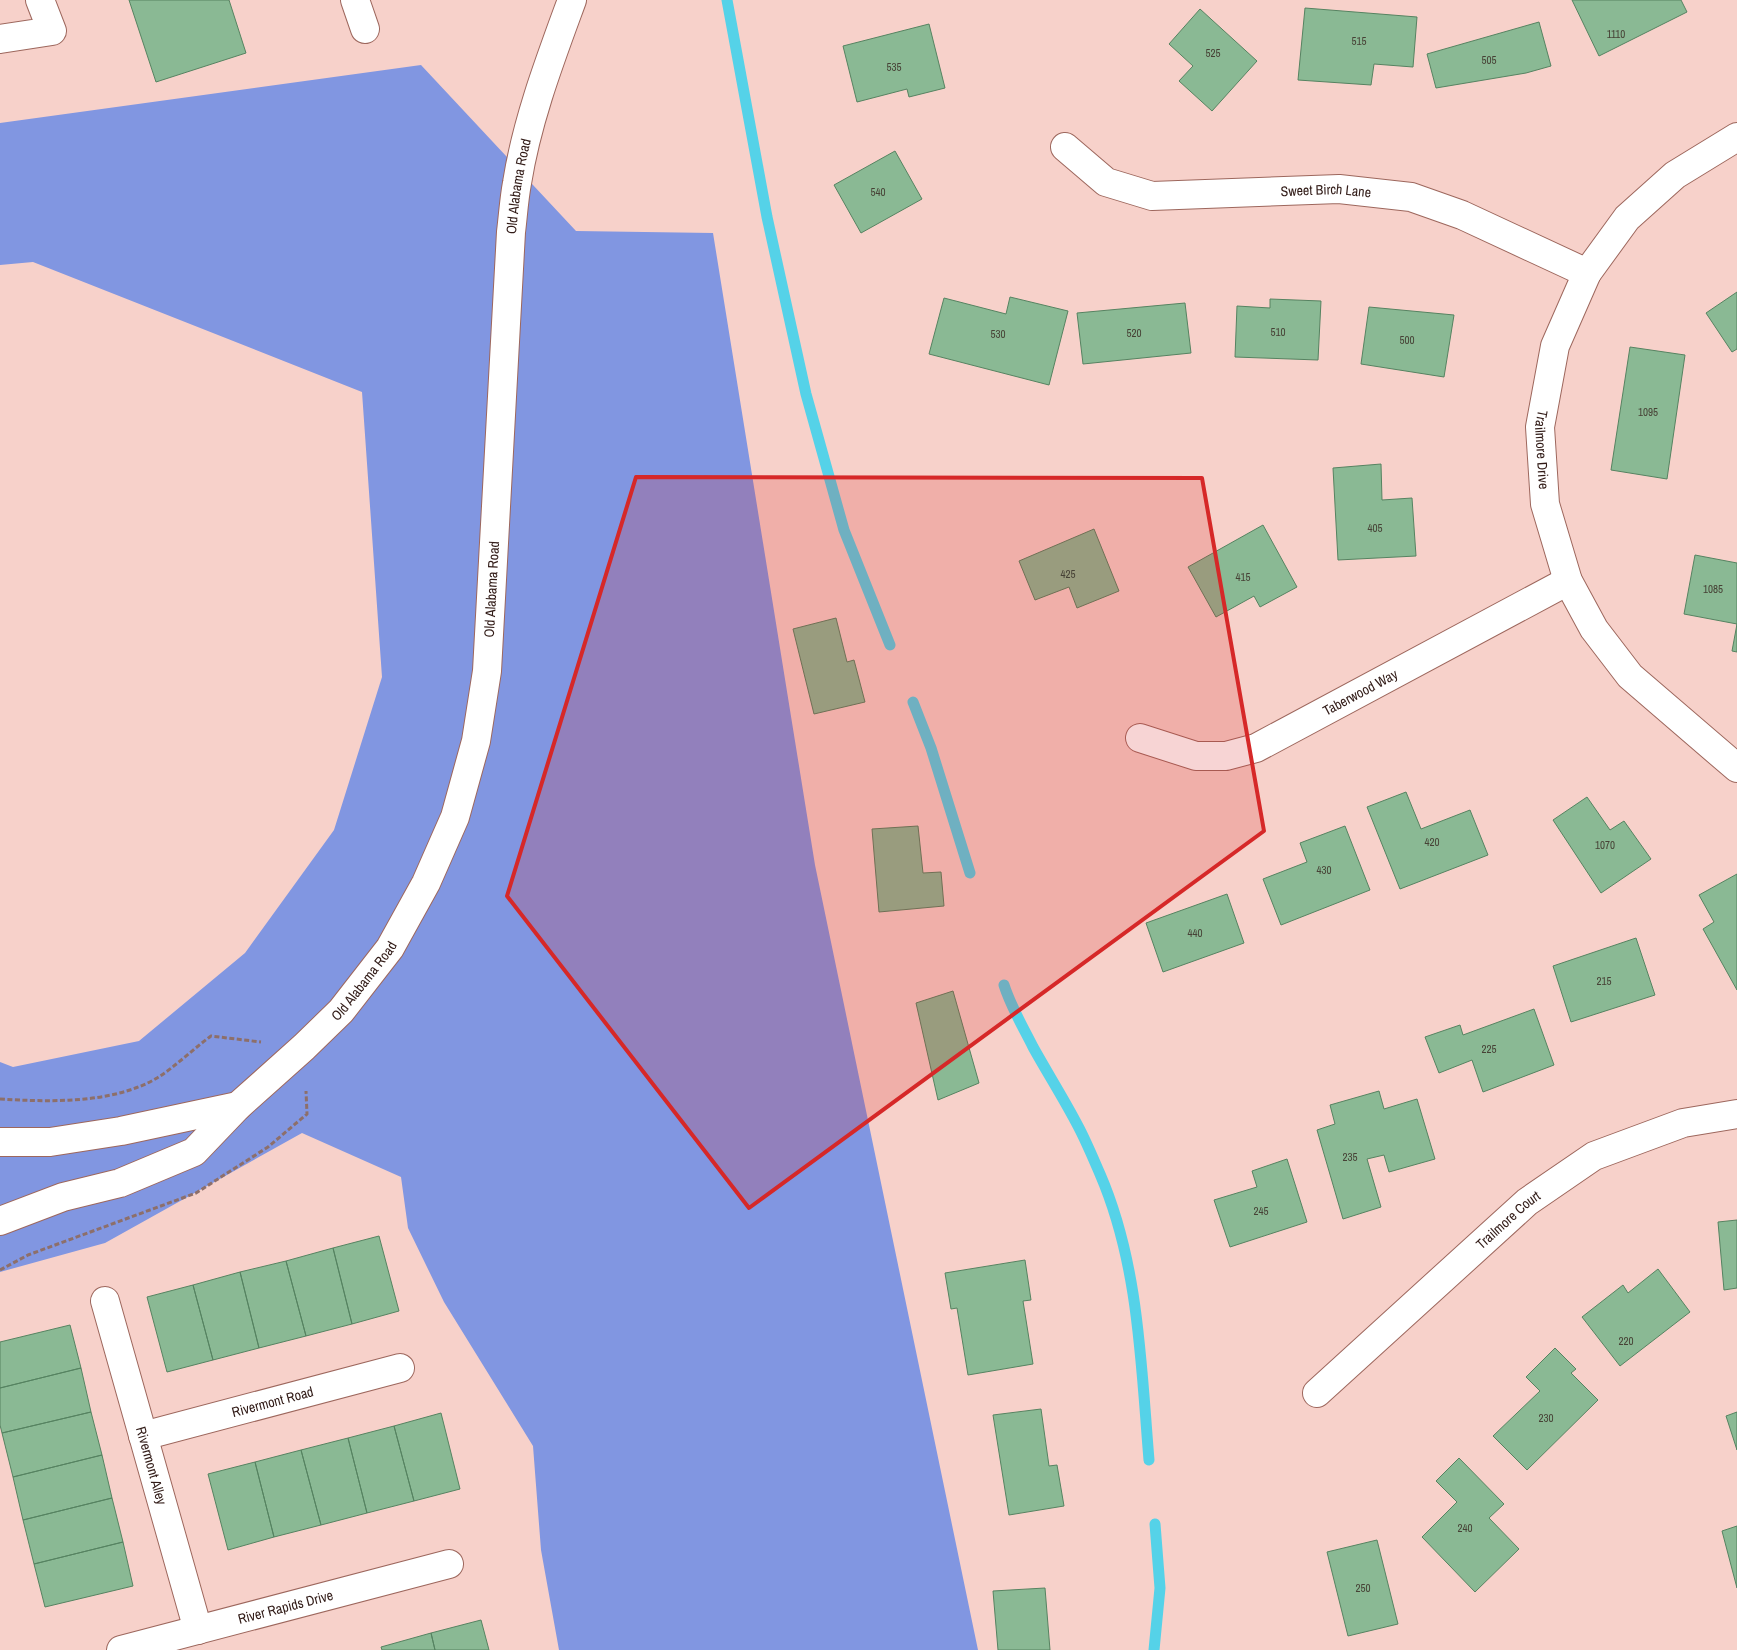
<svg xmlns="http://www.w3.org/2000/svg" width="1737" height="1650" font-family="'Archivo Narrow',sans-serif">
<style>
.forest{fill:#8196e1}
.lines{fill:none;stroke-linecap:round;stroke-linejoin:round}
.stream{stroke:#55d2e8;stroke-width:11}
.building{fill:#8ab994;stroke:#568361}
.minor-casing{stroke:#9d675d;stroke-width:30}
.path{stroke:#8d6f6a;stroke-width:3;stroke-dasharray:5 2.5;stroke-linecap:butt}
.minor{stroke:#fff;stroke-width:28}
.marked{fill:#d62828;fill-opacity:0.2;stroke:#d62828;stroke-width:4;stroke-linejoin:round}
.labels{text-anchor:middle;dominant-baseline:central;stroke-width:4;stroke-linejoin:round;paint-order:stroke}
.number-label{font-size:11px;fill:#474236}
.street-label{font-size:14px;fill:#311b17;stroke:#f7d1ca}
</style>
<rect width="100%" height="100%" fill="#f7d1ca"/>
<path class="forest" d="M421,65L576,231L713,233L815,865L978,1650H559L541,1550L533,1446L444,1302L408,1228L401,1177L302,1133L105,1243L0,1272V1062L13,1067L139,1041L245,953L334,830L382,677L362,392L33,262L0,265V123Z"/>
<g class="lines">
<path class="stream" d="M727,0L767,217L806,394L844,530L890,645
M913,702L931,748L970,873
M1004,985C1011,1007 1023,1027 1033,1047C1048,1074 1064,1099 1078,1126C1086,1141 1093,1158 1100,1174C1139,1264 1141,1365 1149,1460
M1154,1650L1160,1588L1155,1524"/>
</g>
<path class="building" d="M129,0H229L246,53L156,82Z
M1572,0H1681L1687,12L1599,56Z
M1305,8L1417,17L1413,67L1374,64L1371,85L1298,80Z
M1200,9L1257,61L1212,111L1179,81L1193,66L1169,44Z
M1539,22L1551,66L1526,73L1436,88L1427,54Z
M929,24L945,88L909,97L907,89L857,102L843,46Z
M895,151L922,199L861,233L834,185Z
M1737,292V349L1732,352L1706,313Z
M1010,297L1068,311L1049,385L929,354L944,298L1006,314Z
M1270,299L1321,301L1318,360L1235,357L1237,306L1270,308Z
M1185,303L1191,353L1083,364L1077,313Z
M1369,307L1454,315L1444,377L1361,364Z
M1630,347L1685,355L1667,479L1611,470Z
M1381,464L1382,500L1412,498L1416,556L1338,560L1333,468Z
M1263,525L1297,587L1260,607L1254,596L1216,617L1188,567Z
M1094,529L1119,591L1077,608L1069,587L1035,600L1019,561Z
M1695,555L1737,563V652L1732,651L1737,624L1684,614Z
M836,618L847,662L854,660L865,702L814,714L793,629Z
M1406,792L1421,829L1470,810L1488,855L1400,889L1367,807Z
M1587,797L1610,830L1624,821L1651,859L1601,893L1553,820Z
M918,826L923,873L941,872L944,906L879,912L872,829Z
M1345,826L1370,890L1281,925L1263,879L1307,862L1300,843Z
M1737,874V990L1703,929L1714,922L1699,895Z
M1227,894L1244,943L1163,972L1146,923Z
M1636,938L1655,995L1571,1022L1553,966Z
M953,991L979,1083L938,1100L916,1003Z
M1534,1009L1554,1065L1483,1092L1472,1060L1439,1073L1425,1037L1460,1025L1463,1035Z
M1379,1091L1384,1109L1417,1099L1435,1159L1389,1172L1384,1155L1367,1159L1381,1207L1343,1219L1317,1130L1335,1124L1330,1105Z
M1287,1159L1307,1222L1230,1247L1214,1200L1257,1187L1252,1171Z
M1737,1220V1288L1724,1290L1718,1222Z
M379,1236L399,1311L352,1324L333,1248Z
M333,1248L352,1324L306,1336L286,1261Z
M1025,1260L1031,1300L1023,1301L1033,1364L968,1375L957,1308L951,1309L945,1273Z
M286,1261L306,1336L259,1348L240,1272Z
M1658,1269L1690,1312L1620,1366L1582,1317L1623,1285L1628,1293Z
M240,1272L259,1348L213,1360L193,1285Z
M193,1285L213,1360L167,1372L147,1297Z
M70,1325L81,1368L0,1388V1342Z
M1555,1348L1576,1369L1571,1373L1598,1400L1527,1470L1493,1436L1540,1391L1526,1377Z
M81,1368L91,1412L2,1433L0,1425V1388Z
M1041,1409L1049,1466L1057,1465L1064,1506L1009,1515L993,1415Z
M91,1412L102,1455L13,1477L2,1433Z
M1737,1412V1450L1726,1416Z
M441,1413L460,1489L414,1501L394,1426Z
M394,1426L414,1501L367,1513L348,1438Z
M348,1438L367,1513L321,1525L301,1450Z
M301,1450L321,1525L274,1537L255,1462Z
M102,1455L112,1498L23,1520L13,1477Z
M1459,1458L1504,1504L1489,1518L1519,1549L1475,1592L1422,1537L1457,1502L1436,1481Z
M255,1462L274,1537L228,1550L208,1474Z
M112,1498L123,1542L34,1564L23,1520Z
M1737,1526V1588L1722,1531Z
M1377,1540L1398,1624L1348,1636L1327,1552Z
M123,1542L133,1586L45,1607L34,1564Z
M1045,1588L1050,1650H998L993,1591Z
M481,1620L489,1650H435L431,1633Z
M431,1633L435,1650H382L381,1647Z"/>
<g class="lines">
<defs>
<g id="minor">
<path d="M355,0L365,29"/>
<path d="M0,39L52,31L40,0"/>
<path id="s1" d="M1737,137L1675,175L1627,218L1587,273L1555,346L1540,427L1545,504L1568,581L1594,629L1630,676L1737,768"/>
<path id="s2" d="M1065,147L1106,182L1152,196L1339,189L1411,197L1462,215L1587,273"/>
<path id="s3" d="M1140,738L1196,756H1226L1256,748L1568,581"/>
<path d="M0,1142H50L121,1131L238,1106"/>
<path id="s4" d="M0,1221L63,1197L120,1183L194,1152L238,1106L304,1047L341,1011L390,948L426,883L455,817L476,741L487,671L511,232C513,216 514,199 517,183C527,120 550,60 572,0"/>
<path id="s5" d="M105,1301L198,1630"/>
<path id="s6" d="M1317,1393L1527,1202L1594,1156L1683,1123L1737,1114"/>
<path id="s7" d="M143,1436L400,1368"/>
<path id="s8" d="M121,1650L449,1564"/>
</g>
</defs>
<use href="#minor" class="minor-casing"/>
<path class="path" d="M0,1099C50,1102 113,1104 157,1078C175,1067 193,1049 211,1036L261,1042
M0,1270L28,1255L196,1193L268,1147L307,1114L306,1091"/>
<use href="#minor" class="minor"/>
</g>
<path class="marked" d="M636,477L1202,478L1264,831L749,1208L507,896Z"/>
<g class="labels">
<g class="number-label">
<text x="1616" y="34">1110</text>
<text x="1359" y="41">515</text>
<text x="1213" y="53">525</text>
<text x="1489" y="60">505</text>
<text x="894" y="67">535</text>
<text x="878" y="192">540</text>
<text x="1278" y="332">510</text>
<text x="1134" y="333">520</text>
<text x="998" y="334">530</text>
<text x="1407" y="340">500</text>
<text x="1648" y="412">1095</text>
<text x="1375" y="528">405</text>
<text x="1068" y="574">425</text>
<text x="1243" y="577">415</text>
<text x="1713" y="589">1085</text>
<text x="1432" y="842">420</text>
<text x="1605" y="845">1070</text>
<text x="1324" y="870">430</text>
<text x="1195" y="933">440</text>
<text x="1604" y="981">215</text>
<text x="1489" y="1049">225</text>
<text x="1350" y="1157">235</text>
<text x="1261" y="1211">245</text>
<text x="1626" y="1341">220</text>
<text x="1546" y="1418">230</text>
<text x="1465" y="1528">240</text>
<text x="1363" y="1588">250</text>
</g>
<g class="street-label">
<text stroke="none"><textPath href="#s4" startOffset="1272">Old Alabama Road</textPath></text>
<text stroke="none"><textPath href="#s2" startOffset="276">Sweet Birch Lane</textPath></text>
<text stroke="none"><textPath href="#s1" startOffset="390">Trailmore Drive</textPath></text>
<text stroke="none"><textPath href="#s4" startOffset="868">Old Alabama Road</textPath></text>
<text stroke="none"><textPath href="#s3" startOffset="238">Taberwood Way</textPath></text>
<text stroke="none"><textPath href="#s4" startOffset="448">Old Alabama Road</textPath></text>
<text stroke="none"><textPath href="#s6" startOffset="258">Trailmore Court</textPath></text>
<text stroke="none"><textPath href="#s7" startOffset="134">Rivermont Road</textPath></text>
<text stroke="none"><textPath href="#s5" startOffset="171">Rivermont Alley</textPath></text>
<text stroke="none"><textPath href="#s8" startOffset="170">River Rapids Drive</textPath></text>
</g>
</g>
</svg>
